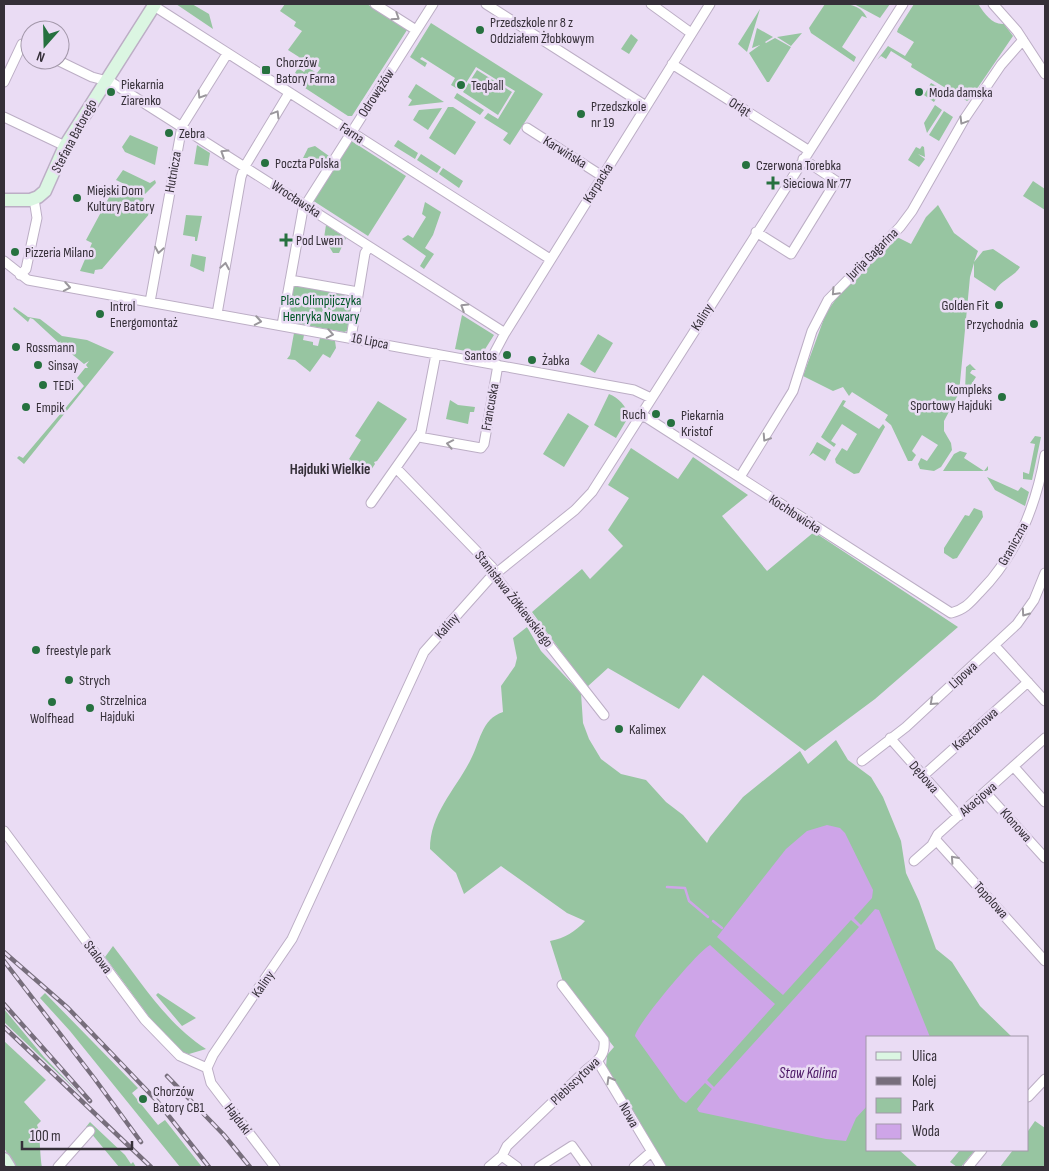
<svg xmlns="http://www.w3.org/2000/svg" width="1049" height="1171" font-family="'Sofia Sans Condensed',sans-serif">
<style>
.green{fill:#97c5a1}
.water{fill:#cea5e8}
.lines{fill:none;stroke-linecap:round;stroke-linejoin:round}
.stream{stroke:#cea5e8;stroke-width:2.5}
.street-casing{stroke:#bcaec5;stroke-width:11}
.secondary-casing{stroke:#bcaec5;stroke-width:15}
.street{stroke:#fff;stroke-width:9}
.secondary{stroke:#dbf6e2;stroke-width:12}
.tram{stroke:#776e7c;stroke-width:1}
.rail-casing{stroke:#776e7c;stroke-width:4.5}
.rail{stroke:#eadcf4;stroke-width:2.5;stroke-dasharray:8;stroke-linecap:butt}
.oneway{stroke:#9a979c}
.poi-dot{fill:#26713f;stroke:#eadcf4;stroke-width:2}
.labels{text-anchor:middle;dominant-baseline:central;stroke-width:5;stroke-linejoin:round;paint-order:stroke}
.poi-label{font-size:14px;fill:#352f38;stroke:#eadcf4;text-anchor:start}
.street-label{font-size:14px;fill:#352f38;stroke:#eadcf4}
.park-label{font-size:14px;fill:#005526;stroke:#eadcf4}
.neighbourhood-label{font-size:15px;font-weight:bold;fill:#352f38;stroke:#eadcf4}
.water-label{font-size:15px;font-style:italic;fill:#491463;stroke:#eadcf4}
</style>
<rect width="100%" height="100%" fill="#eadcf4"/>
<path class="green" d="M176,4H192L209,14L213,29Z
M285,4H367L407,30L352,116H348L302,86L306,80L295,73L298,68L304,72L307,67L317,73L321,68L303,57L300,62L297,61L299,57L288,50L302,31L294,26L296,22L280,11Z
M825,4C841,4 859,1 867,18L862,16L842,47L856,57L854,62L811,33L809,28Z
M854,4H890L880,18Z
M914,4H978C985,14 992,25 1004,24L1013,36L970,99L967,101L911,67L912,64L891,51L886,59L881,56L877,60L888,46L905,56L914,42L897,32L898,29Z
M760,9L747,52L738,44Z
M431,23L543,94L510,145L503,140L508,133L484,118L488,113L498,119L515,91L476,67L461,91L451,85L455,78L422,57L420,59L427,63L425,67L410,57Z
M757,28L773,37L765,42L766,43L775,38L791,47L769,82H767L749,53L760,45L752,48Z
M802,33L791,46L777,37Z
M631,34L638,40L629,54L621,49Z
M477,70L512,92L498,115L463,92Z
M931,83L942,89L934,102L924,95Z
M416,84L444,102L408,106L412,100L408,97Z
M457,93L484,110L480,115L454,98Z
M935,105L942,110L927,133L924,123Z
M448,107H453L476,122L455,155L429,138Z
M442,108L428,130L413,120L419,110Z
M944,111L953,117L939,141L929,135Z
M130,135L158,147L155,165L125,152L122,147Z
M350,140L406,176L368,236L312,200Z
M398,140L418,153L415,159L394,146Z
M197,145L210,153L208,166L194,164Z
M315,146L329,156L320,170V165L309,158H303L308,148Z
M922,146L924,147L925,157L918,154L925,159L919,167L908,160L916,147L920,149Z
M421,154L441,167L437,173L417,160Z
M443,168L463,181L459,188L439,174Z
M123,170L150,183L155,180L156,183L145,194L116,180Z
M1033,181L1045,189V210L1023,196Z
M114,188L123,192L124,189L144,198L140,207L151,212L102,269L95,270L94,274L80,271L92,243L86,240Z
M425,202L441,212L433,235L425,248L434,254L424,269L420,266L426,256L402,239L408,235L413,238L426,217L422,214Z
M938,205L954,233L978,251L974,262L983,251L993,249L1020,267C1013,278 1002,279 995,291L974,277V263L970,277L959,393L944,421V431L951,443L952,450L941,467L934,471L920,469L918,464L921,458L927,461L938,445L922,435L912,451L916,455L912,461H908L891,425L885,420L888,415L852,392L849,396L843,387L833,391L803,376L826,313L838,296L897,237L911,244L926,217Z
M186,215L202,216L197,241H195V237L183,235Z
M326,225L346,238L339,253H333L324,238Z
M192,254L206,257L204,272L190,266Z
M296,285L352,296L347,331L344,332L289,322L293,288Z
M14,307L28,317L40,319L62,336L87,340L114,352L24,464L4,447L17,458L19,456L23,458L84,386L77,378L85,368H88L86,365L89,361L84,364L68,351L70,348L68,349L60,343L61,341L59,343L33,319L30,318L28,322L13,309Z
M462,315L494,335L482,354L455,349Z
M294,333L304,335L303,340L313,342V345L318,346L320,338L335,341L336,348L330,358L323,354L310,372L295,360L287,359L290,355Z
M598,334L613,343L595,373L580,364Z
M970,364L976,370H972L970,373L976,377L967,391L965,390L966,367Z
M609,394C618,397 627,407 629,416L616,438L594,425Z
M450,400L458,405L475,407L474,412H470L468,424L446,419Z
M843,400L846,401L843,406L879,429L883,424L885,427L859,473L854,474L836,463L835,459L842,448L847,451L857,434L842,424L831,441L836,444L834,447L821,437Z
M378,401L407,419L377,461L374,462L375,464L371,470L364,469L349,459L361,440L355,436Z
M568,413L589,426L564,467L543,454Z
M1035,436L1041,437L1032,480L1023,479V472L1029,474L1035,444L1030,443Z
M817,442L831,450L825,461L813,453L809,456Z
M631,448L678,479L693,457L748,495L722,516L767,571L814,532L958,627L875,699L805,751L703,675L679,709L608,668L587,687L532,612L582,569L590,579L623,546L608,530L629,498L608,485Z
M960,451L967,453L964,458L984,471L988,466V470L986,471H943L954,454Z
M987,477L1018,491L1021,487L1029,492L1025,506L995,490Z
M974,508L982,511L983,517L957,558L953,559L944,553V548L965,515L969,516Z
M527,627L541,651L581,693L583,723L589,739L601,759L621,774L646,780L666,802L683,815L707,843L710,837L743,797L800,751L808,764L836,740L848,760L871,777L883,797L901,841L906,873L919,901L936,949L952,962L980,1006L1012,1037H868V1150H899L918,1167H664L606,1067L607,1055L614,1047L563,982L550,941C565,938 575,932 585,921L567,913L501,866L464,894L456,873L430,849C430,814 455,790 470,761C480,743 481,719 503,712L501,686L515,666L517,658L513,638Z
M113,946C141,982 167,1024 206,1049L189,1054L183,1053L153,1022L105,957Z
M45,993L138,1088L132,1093L158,1125L165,1120L202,1167H180L70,1031L40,998Z
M158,993L196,1018L182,1026L156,995Z
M4,1009L44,1057L81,1095L4,1022Z
M4,1041L46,1080L24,1102L41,1121L37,1125C40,1130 40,1158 42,1167H16L4,1148Z
M1035,1121L1045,1128V1167H1000L1013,1150H1028V1131Z
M90,1122L125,1155L131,1164L133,1162L136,1167H119L86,1127Z
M960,1150H975L961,1167H957L950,1162Z"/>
<path class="water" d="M827,825L840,828L845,833L873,890L872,898L854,918L861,925L875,909L879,910L930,1037H868V1105L856,1118L846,1141L826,1139L699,1112L697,1109L712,1089L705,1083L686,1103L680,1099L635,1036C636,1025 699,950 710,945L775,1004L707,1080L714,1087L859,927L851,920L783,995L717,937L786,849L807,831Z"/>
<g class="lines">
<path class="stream" d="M667,887L685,888L689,901L708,917
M713,921L722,928"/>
<defs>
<path id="street" d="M375,4L416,30
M486,4L646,106
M651,4L691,33
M993,4L1017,31L1045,74
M154,6L550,259
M57,60L92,77L111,82L505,333
M672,64L808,150
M4,82L22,44L30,47
M4,117L65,146
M527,128L602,176
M756,232L791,254L836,181L803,159
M4,261L28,280L634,390L651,398
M20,275L26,269L37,218L34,199
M290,280L358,292
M150,302L182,126L227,54
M217,314L241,177L245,166L289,93
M282,325L303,209L433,4
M351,338L365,253L369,247
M489,363L505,333L710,4
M641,414L951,613C964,610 970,603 979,593C1016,556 1036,506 1045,455
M419,437L481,448L484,444L498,365
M396,468L492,567L499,581L604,715
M740,477L793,391L812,331L828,300L900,227L912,211L965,118L1001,65L1023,40
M371,503L421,432L436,354
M995,646L1045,701
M890,738L959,816
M862,761L906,727L1017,624L1034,600L1045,573
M1014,767L1045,802
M923,776L1028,682
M986,793L1045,858
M4,831L145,1020L180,1056L207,1068
M935,839L1045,961
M914,861L932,845L938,834L1045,738
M598,1062L661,1167
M1028,1097L1045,1079
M502,1156L517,1167
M58,1167L90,1131
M275,1167L211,1083L207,1068L213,1055L292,939L424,652L489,579L575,510L592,492L903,4
M489,1167L502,1156L507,1146L584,1072C595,1062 606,1058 604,1040L562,985
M539,1167L572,1146L587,1167
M634,1167L650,1153
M968,1167L982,1150"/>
<path id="secondary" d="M4,200H30L38,197L45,191L65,146L155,4
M4,1159L9,1167"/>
</defs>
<use href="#street" class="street-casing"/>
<use href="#secondary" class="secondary-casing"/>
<use href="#street" class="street"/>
<use href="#secondary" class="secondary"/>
<path class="tram" d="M4,1164L6,1167"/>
<defs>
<path id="rail" d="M4,952L68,1008L157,1101L209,1167
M4,961L94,1078L141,1142
M4,1004L90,1101
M4,1027L151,1167
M167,1076L224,1135L250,1167"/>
</defs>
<use href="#rail" class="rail-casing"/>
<use href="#rail" class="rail"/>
</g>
<defs><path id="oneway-chevron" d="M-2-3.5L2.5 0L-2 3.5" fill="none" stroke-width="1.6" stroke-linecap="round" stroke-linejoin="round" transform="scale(1.25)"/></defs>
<g class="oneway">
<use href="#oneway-chevron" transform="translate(396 17) rotate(33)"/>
<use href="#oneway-chevron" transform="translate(201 95) rotate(122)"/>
<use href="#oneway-chevron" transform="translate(276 114) rotate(-59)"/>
<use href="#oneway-chevron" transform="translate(963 121) rotate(121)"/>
<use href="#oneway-chevron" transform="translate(224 153) rotate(-148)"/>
<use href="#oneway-chevron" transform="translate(159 250) rotate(100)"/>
<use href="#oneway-chevron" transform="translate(225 266) rotate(-80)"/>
<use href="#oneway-chevron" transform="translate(67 287) rotate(10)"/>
<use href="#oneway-chevron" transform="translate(835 292) rotate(133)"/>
<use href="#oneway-chevron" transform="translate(464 307) rotate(-148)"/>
<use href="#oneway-chevron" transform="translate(258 321) rotate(10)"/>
<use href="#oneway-chevron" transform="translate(330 334) rotate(11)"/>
<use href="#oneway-chevron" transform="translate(766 438) rotate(123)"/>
<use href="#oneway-chevron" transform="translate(450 444) rotate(-169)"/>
<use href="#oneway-chevron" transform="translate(1025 613) rotate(125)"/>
<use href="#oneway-chevron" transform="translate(933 702) rotate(138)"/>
<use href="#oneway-chevron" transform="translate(954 859) rotate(-132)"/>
<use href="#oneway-chevron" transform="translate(610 1080) rotate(-120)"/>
</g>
<g class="poi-dot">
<circle cx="480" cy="30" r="5"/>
<rect x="261" y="65" width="10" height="10" rx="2.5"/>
<circle cx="461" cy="85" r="5"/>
<circle cx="111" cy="92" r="5"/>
<circle cx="919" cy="92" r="5"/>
<circle cx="581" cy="114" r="5"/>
<circle cx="169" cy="133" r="5"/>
<circle cx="265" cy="163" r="5"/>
<circle cx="746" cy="165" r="5"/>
<path d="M770.5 175.5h5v5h5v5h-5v5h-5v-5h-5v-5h5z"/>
<circle cx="77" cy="198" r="5"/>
<path d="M283.5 232.5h5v5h5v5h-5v5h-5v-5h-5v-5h5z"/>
<circle cx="15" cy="252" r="5"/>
<circle cx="999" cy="305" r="5"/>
<circle cx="100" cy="314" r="5"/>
<circle cx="1034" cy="324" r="5"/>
<circle cx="16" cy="347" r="5"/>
<circle cx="507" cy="355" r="5"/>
<circle cx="532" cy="360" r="5"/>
<circle cx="38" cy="365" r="5"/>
<circle cx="43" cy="385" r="5"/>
<circle cx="1002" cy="397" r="5"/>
<circle cx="26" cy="407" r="5"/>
<circle cx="656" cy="414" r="5"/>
<circle cx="671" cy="423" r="5"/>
<circle cx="36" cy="650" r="5"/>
<circle cx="69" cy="680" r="5"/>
<circle cx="52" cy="702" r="5"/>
<circle cx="90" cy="708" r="5"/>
<circle cx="619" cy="729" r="5"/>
<circle cx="143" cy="1099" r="5"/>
</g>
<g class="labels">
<g class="poi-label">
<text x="490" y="22">Przedszkole nr 8 z<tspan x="490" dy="16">Oddziałem Żłobkowym</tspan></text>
<text x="276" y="62">Chorzów<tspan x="276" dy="16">Batory Farna</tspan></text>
<text x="121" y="84">Piekarnia<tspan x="121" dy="16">Ziarenko</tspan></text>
<text x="471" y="85">Teqball</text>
<text x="929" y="92">Moda damska</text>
<text x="591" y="106">Przedszkole<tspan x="591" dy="16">nr 19</tspan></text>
<text x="179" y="133">Zebra</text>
<text x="275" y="163">Poczta Polska</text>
<text x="756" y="165">Czerwona Torebka</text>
<text x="783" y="183">Sieciowa Nr 77</text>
<text x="87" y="190">Miejski Dom<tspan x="87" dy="16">Kultury Batory</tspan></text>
<text x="296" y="240">Pod Lwem</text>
<text x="25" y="252">Pizzeria Milano</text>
<text x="989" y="305" text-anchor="end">Golden Fit</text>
<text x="110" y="306">Introl<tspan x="110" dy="16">Energomontaż</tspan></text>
<text x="1024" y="324" text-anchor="end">Przychodnia</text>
<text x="26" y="347">Rossmann</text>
<text x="497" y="355" text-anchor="end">Santos</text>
<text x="542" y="360">Żabka</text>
<text x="48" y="365">Sinsay</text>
<text x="53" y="385">TEDi</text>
<text x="992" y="389" text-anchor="end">Kompleks<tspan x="992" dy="16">Sportowy Hajduki</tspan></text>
<text x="36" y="407">Empik</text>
<text x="646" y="414" text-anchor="end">Ruch</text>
<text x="681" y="415">Piekarnia<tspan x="681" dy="16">Kristof</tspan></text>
<text x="46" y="650">freestyle park</text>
<text x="79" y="680">Strych</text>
<text x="100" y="700">Strzelnica<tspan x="100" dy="16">Hajduki</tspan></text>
<text x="52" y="718" text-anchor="middle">Wolfhead</text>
<text x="629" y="729">Kalimex</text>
<text x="153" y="1091">Chorzów<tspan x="153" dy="16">Batory CB1</tspan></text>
</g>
<g class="street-label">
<text transform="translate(376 93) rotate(-57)">Odrowążów</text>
<text transform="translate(740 107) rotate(32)">Orląt</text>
<text transform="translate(352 133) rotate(33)">Farna</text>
<text transform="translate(74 136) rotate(-62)">Stefana Batorego</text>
<text transform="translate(565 152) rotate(32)">Karwińska</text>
<text transform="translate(173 172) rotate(-80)">Hutnicza</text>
<text transform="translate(598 183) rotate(-58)">Karpacka</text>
<text transform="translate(296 199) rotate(33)">Wrocławska</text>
<text transform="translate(872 254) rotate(-45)">Jurija Gagarina</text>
<text transform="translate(702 317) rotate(-58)">Kaliny</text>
<text transform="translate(370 341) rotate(11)">16 Lipca</text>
<text transform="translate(490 407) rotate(-80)">Francuska</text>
<text transform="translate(795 514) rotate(33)">Kochłowicka</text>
<text transform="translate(1013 544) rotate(-61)">Graniczna</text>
<text transform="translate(514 599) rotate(52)">Stanisława Żółkiewskiego</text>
<text transform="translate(447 626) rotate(-48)">Kaliny</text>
<text transform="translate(963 675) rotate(-42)">Lipowa</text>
<text transform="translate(975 729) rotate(-42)">Kasztanowa</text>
<text transform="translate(924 777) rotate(49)">Dębowa</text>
<text transform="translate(978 799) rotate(-41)">Akacjowa</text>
<text transform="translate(1016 825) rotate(48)">Klonowa</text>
<text transform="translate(991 900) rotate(48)">Topolowa</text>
<text transform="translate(98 957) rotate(53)">Stalowa</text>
<text transform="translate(263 984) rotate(-55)">Kaliny</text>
<text transform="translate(575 1081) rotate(-44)">Plebiscytowa</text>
<text transform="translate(629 1115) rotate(61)">Nowa</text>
<text transform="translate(238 1119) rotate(53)">Hajduki</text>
</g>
<g class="park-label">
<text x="321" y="300">Plac Olimpijczyka<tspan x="321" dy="16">Henryka Nowary</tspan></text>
</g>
<g class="neighbourhood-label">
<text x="330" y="469">Hajduki Wielkie</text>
</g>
<g class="water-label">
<text x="808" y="1073">Staw Kalina</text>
</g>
</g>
<rect width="1049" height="1171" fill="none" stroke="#352f38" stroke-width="10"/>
<rect x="866" y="1036" width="162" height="115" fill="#eadcf4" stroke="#a297a9"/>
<rect x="876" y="1052" width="25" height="8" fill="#dbf6e2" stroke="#a297a9"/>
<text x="912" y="1061" font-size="15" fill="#352f38">Ulica</text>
<rect x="876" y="1077" width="25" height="8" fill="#776e7c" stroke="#a297a9"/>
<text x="912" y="1086" font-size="15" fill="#352f38">Kolej</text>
<rect x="876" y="1098" width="25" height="15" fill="#97c5a1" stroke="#a297a9"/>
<text x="912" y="1111" font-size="15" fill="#352f38">Park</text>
<rect x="876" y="1124" width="25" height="15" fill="#cea5e8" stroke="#a297a9"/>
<text x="912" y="1136" font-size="15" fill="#352f38">Woda</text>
<g transform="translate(45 45) rotate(200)"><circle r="24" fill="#eadcf4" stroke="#a297a9"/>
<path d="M0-4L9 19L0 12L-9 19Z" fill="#26713f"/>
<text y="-8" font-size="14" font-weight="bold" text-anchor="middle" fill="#352f38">N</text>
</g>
<path d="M22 1141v8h110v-8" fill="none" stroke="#352f38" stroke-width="2.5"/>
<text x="30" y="1141" font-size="15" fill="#352f38" stroke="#eadcf4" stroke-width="4" paint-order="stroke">100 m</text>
</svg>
